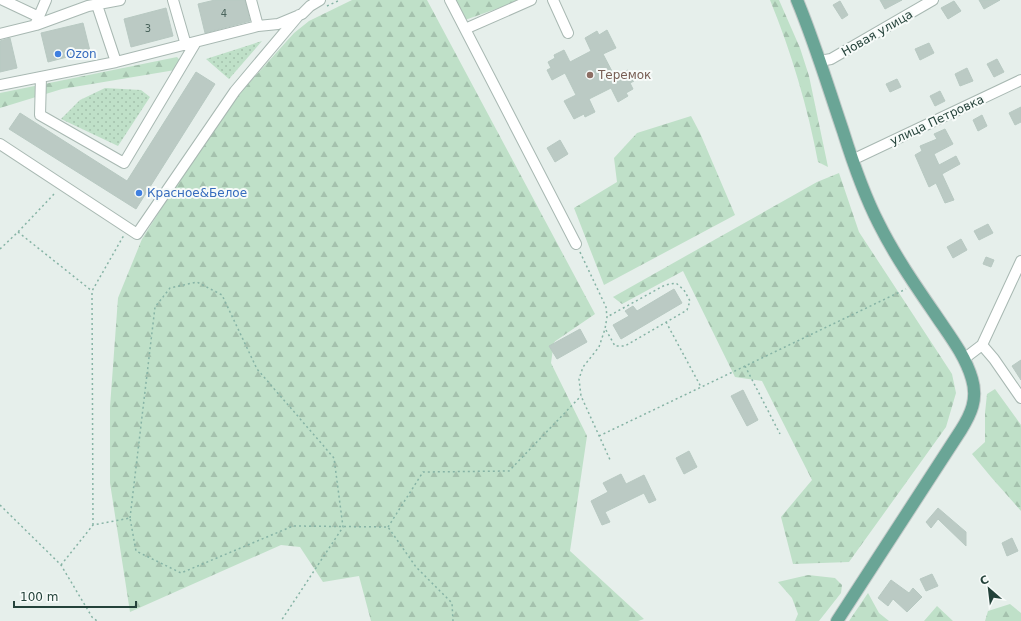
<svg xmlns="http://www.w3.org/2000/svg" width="1021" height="621" font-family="'DejaVu Sans',sans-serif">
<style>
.forest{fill:url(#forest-firs)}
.park{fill:url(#park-dots)}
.building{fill:#bbcac4;stroke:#b8c9c2}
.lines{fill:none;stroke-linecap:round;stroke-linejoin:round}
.minor-casing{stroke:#a8b8b2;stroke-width:12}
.major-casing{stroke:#c2cac8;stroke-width:14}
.path{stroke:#86b3a5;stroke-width:1.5;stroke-dasharray:2 3;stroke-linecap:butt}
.minor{stroke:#fff;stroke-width:10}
.major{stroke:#6aa596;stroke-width:12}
.shop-dot{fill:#3f7fe0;stroke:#f7fbf9;stroke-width:1.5}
.education-dot{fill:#8d6e63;stroke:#f7fbf9;stroke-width:1.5}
.labels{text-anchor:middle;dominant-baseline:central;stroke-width:4;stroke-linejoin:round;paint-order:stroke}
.number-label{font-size:10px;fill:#4a645c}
.street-label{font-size:12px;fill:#24423a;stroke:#f7fbf9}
.shop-label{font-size:12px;fill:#366cbe;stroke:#f7fbf9;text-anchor:start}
.education-label{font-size:12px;fill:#785e54;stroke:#f7fbf9;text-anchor:start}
</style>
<defs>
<pattern id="forest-firs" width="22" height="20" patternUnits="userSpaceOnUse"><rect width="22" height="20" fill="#bfe0c8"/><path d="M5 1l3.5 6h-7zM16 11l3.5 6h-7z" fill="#a4c1ad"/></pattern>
<pattern id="park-dots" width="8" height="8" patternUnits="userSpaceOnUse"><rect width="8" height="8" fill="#bfe0c8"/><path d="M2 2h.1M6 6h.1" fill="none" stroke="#a4c1ad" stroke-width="1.8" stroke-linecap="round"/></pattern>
</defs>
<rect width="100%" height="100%" fill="#e6efeb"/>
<path class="forest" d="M352,0H427L595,314L554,342L551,363L587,436L570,551L644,619L638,621H371L359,576L323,582L300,547L281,545L130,612L110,483V407L118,298L142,239L190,163L242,91L294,33L309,21Z
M454,0H521L465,20Z
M770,0H779L800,48L809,76L828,167L818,162C808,108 791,51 770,0Z
M177,57L187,68L62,89L0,108V93Z
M691,116L700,133L735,215L604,285L574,208L617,182L614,158L637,133Z
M839,173L859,232L952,374L956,393L946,427L849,562L793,564L781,517L812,480L762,381L735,377L683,271L622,304L613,297L817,182Z
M995,389L1021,425V511L991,477L972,454L985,442V413L987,394Z
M808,575L835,578L842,585L841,593L819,621H795L798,614L792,598L778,582Z
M868,593L879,613L889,621H849Z
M1010,604L1021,613V621H985L988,611Z
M937,606L953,621H924Z"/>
<path class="park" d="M262,41L229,79L206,59Z
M105,88L141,90L150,97L118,146L61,119L80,100Z"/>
<path class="building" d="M215,0H245L250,21L205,33L198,4Z
M880,0H902L885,9Z
M979,0H1000L984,9Z
M840,1L848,15L842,19L833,5Z
M954,1L961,11L948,19L941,8Z
M166,8L173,36L131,47L124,19Z
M83,23L90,51L48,62L41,33Z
M607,30L616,48L603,54L615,77L628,70L634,81L630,83L633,89L626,93L628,96L618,102L611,88L589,99L595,112L585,117L584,114L574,119L564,101L576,95L565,73L552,80L547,70L551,68L548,62L555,58L554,55L564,50L570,62L591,51L585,38L597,31L599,35Z
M10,38L17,68L0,72V41Z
M929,43L934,53L920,60L915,49Z
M997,59L1004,72L994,77L987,64Z
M967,68L973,81L960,86L955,74Z
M196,72L215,84L136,209L9,129L20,113L127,181Z
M897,79L901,87L890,92L886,84Z
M940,91L945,101L935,106L930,96Z
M1021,107V122L1015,125L1009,113Z
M982,115L987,126L978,131L973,120Z
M945,129L953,144L934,154L939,165L956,156L960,164L942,174L954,200L945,203L936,183L929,187L915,155L922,151L920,146L937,139L934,134Z
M560,140L568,154L555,162L547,148Z
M988,224L993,233L979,240L974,231Z
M961,239L967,250L953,258L947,247Z
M986,257L994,260L991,267L983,264Z
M674,289L682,303L621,339L613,325L629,316L625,311L633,306L637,311Z
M580,329L587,342L557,359L549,346Z
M1021,360V380L1012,366Z
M743,390L758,420L747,426L731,396Z
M689,451L697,467L684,474L676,458Z
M621,474L626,484L644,475L656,500L649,503L644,493L605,512L610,522L602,525L591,501L608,492L603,483Z
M938,508L966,532V546L938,519L931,528L926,522Z
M1012,538L1018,551L1007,556L1002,543Z
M932,574L938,586L926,591L920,579Z
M891,580L909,593L913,588L922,597L907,612L893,599L888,606L878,598Z"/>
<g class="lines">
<defs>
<path id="minor" d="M3,0L39,17
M173,0L186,45
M251,0L258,26
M450,0L576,244
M553,0L568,33
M97,5L116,62
M36,23L46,0
M465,29L531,0
M0,34L36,25L88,6L120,0
M820,61L831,59L933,0
M41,77L40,115L124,163L196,42
M0,85L116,62L258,26L278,24L302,14L310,6L320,0
M0,144L137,234L235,91L299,15
M852,160L1021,80
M982,345L994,359L1021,398
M965,358L982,345L1021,261"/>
<path id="major" d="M797,0C815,43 828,87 843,131C853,163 864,195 879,224C895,256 915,285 935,314C949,335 965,355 972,379C978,399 971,414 961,430L837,621"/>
</defs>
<use href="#minor" class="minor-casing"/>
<use href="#major" class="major-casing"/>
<path class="path" d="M327,6L340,0
M18,232L92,291
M0,249L18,232L56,192
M580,252L606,307L607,317L605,329L599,347L583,367L579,379L581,396L611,462
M666,322L701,387
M606,330L615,346H625L687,310L690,301L684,290L676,283L665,285L607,317
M745,366L780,434
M599,436L906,289
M0,505L61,565L92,617L97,621
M130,518L155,307L170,288L197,282L222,295L257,369L334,458L343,527L281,621
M93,525L92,291L124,235
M388,527L423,472L509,471L581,396
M61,565L93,525L130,518L136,551L181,573L293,526L388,527L416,567L452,603L453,621"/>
<use href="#minor" class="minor"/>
<use href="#major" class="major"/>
</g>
<g class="shop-dot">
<circle cx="58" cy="54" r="4"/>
<circle cx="139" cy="193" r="4"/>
</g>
<circle class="education-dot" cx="590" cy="75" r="4"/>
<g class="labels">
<g class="number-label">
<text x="224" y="13">4</text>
<text x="148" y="28">3</text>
</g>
<g class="street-label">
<text transform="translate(877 33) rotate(-30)">Новая улица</text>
<text transform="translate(937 120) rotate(-25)">улица Петровка</text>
</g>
<g class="shop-label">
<text x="66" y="54">Ozon</text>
<text x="147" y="193">Красное&amp;Белое</text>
</g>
<g class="education-label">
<text x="598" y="75">Теремок</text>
</g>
</g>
<g transform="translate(989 589) rotate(332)" stroke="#f7fbf9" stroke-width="3" paint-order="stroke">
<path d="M0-3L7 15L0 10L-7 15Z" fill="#24423a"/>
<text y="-6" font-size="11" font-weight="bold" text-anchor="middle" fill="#24423a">С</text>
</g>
<path d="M14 601v6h122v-6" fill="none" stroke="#24423a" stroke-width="2"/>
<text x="20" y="601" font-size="12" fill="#24423a" stroke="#f7fbf9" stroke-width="3" paint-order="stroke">100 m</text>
</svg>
